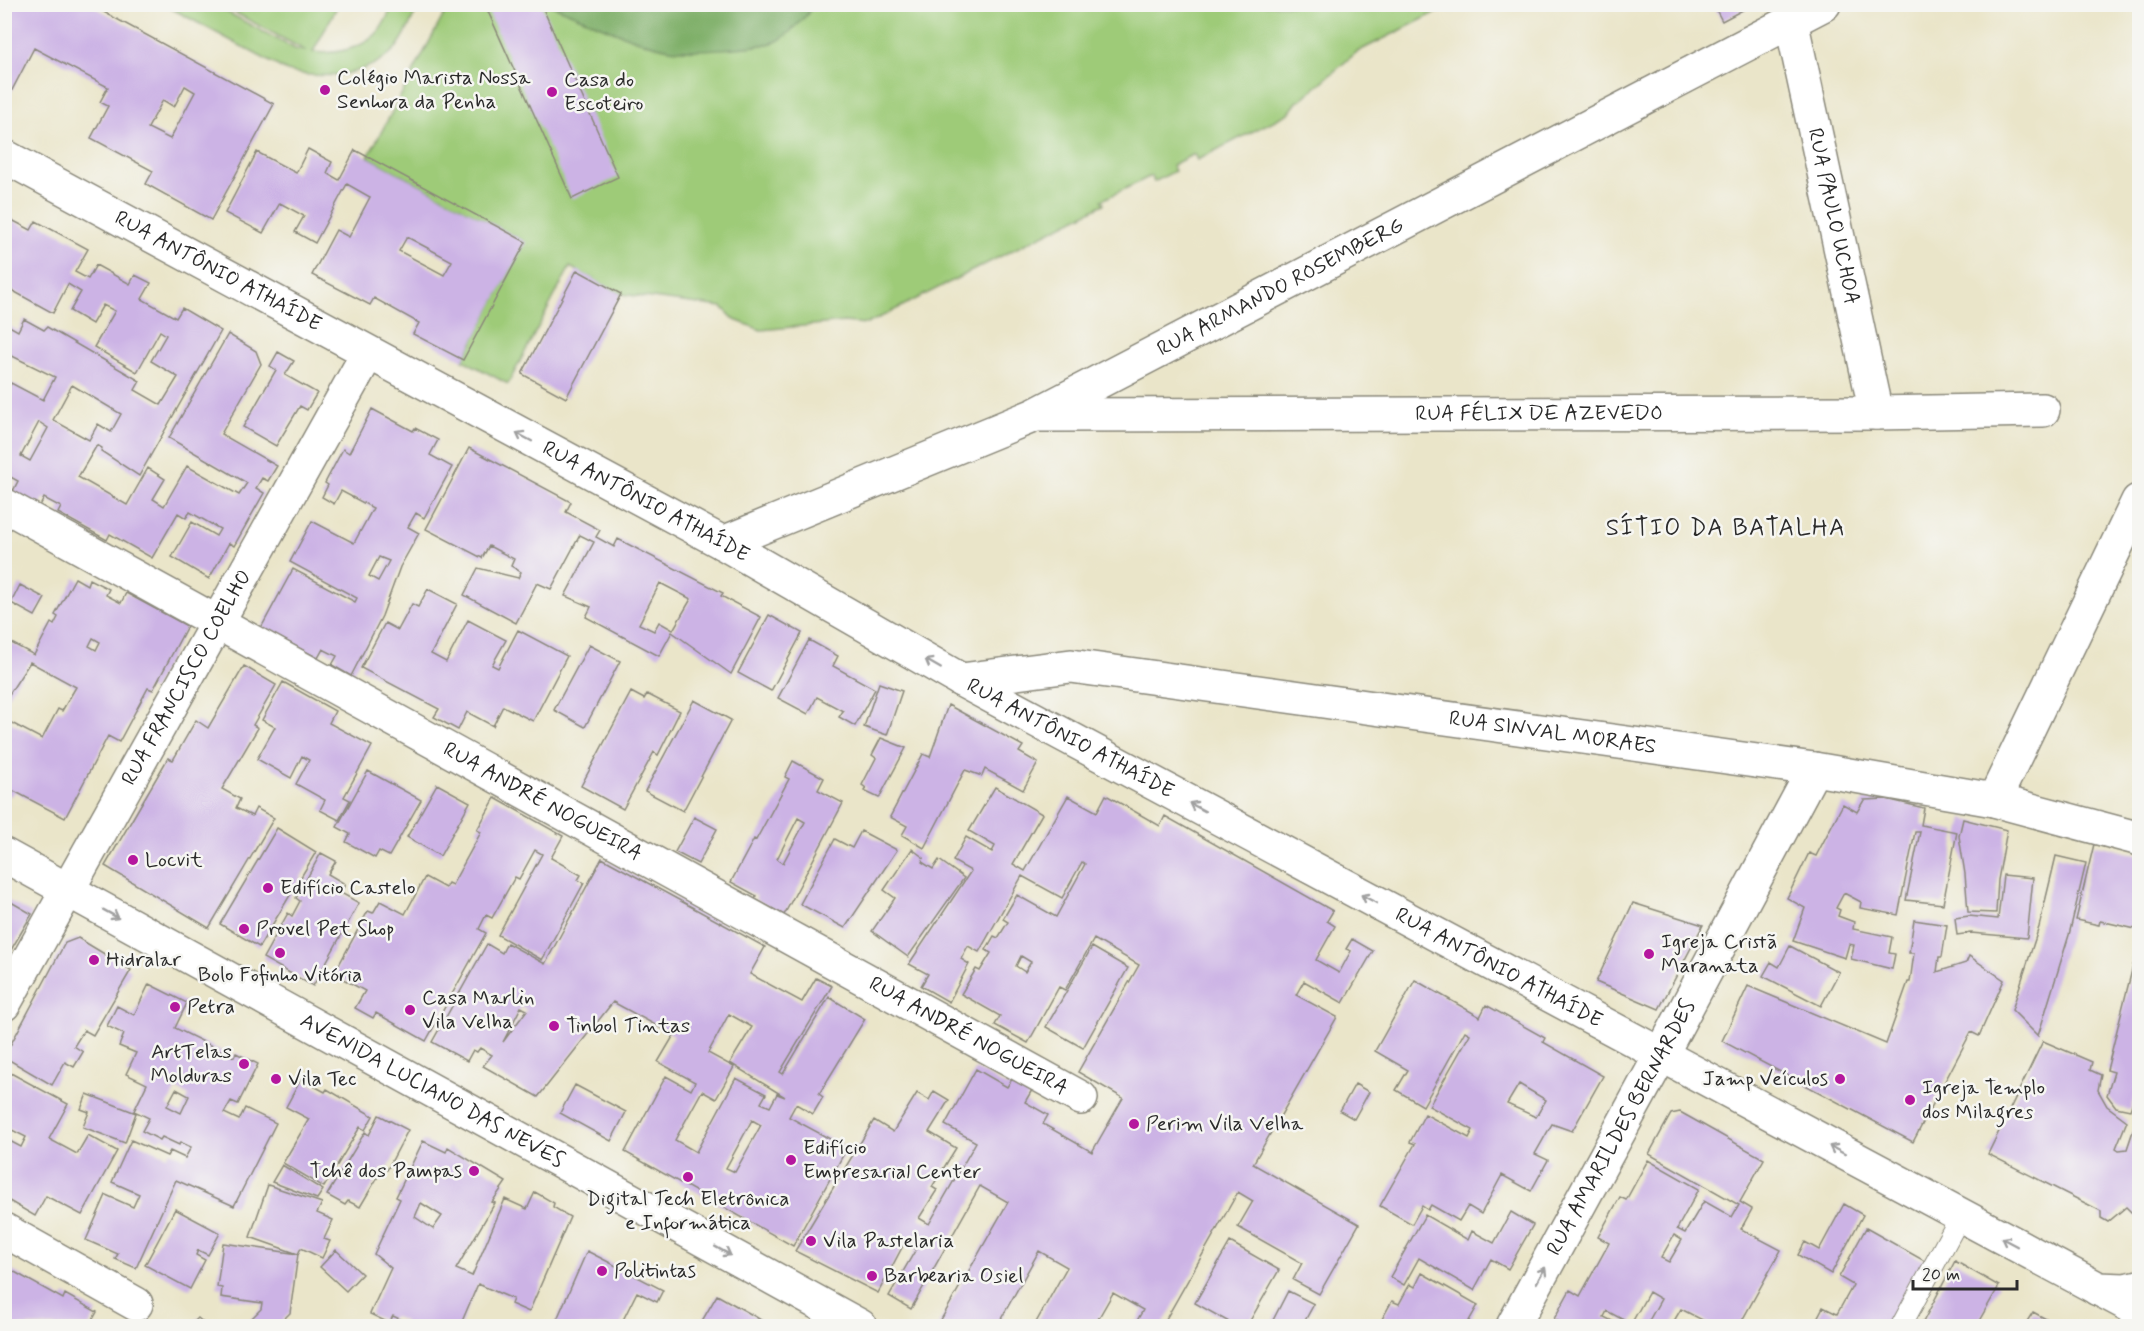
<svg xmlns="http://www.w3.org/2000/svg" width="2144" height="1331" font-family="Mynerve,sans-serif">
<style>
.green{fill:#9ecb78;stroke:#647b52;stroke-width:1.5}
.forest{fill:#7eaf68;stroke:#546d4a;stroke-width:1.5}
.building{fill:#ccb3e5;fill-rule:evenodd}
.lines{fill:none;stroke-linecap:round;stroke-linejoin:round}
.lane-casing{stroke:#8a887a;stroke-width:22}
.street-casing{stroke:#8a887a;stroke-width:36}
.secondary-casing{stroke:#8a887a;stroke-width:36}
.primary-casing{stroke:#8a887a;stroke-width:36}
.lane{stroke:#fff;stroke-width:20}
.street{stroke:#fff;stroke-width:33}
.secondary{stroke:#fff;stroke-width:33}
.primary{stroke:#fff;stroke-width:33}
.oneway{stroke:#a0a0a0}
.poi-dot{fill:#b5179e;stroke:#f6f6f2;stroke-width:2}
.labels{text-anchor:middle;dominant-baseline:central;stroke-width:5;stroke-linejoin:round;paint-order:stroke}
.poi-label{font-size:21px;fill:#2b2b2b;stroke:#f6f6f2;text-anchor:start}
.street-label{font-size:21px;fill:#2b2b2b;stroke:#f6f6f2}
.quarter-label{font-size:24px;letter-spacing:1.5px;fill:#2b2b2b;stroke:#f6f6f2}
</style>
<rect width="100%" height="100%" fill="#f6f6f2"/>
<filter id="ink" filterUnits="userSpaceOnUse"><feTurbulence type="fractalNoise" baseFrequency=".0167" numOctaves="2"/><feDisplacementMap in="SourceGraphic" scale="12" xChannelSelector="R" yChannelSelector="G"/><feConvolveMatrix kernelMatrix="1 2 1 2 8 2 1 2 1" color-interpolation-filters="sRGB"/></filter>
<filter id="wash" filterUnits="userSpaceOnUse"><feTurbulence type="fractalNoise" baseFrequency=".008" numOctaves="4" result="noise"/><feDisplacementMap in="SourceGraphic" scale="24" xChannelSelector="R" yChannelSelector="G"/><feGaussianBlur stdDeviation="1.35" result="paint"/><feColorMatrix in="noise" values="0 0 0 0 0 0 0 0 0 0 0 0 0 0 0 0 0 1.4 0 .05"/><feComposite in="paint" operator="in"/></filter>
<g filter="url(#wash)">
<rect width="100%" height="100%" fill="#eae5c9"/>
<path class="green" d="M165,5H214L295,49L306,51L221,5H338L313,52C333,55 361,49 376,34C384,27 388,14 393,5H419C413,17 404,41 394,50C365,77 323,80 287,71Z
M449,5H1451L1357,52L1303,98L1297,102L1289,113L1197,160L1194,154L1172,165L1175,171L1154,182L1151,176L1102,200L1104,204L867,324L844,322L761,330L735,320L722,307L621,294L570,267L508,384L463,360L525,242L368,157Z"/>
<path class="forest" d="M550,5H814C809,14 785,39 775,42C757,48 688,52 670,49C628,41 590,20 550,5Z"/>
<g id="blocks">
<path class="building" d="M4,4H89L274,104L211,220L146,184L153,171L91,138L108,106L100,102L108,87L34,48L10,94L4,91ZM185,86L195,92L170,139L148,128L163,100L174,107Z
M492,4H541L618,177L572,199L486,7Z
M1713,4H1754L1722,21Z
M1767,4H1780L1770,10Z
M308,149L332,162L327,173L339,180L355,150L526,242L463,360L413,334L419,323L374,298L370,305L312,275L336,230L349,237L370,197L347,184L315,243L295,232L304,216L280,203L263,233L225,213L257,152L296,173ZM407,237L452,261L444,275L399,251Z
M4,216L31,230L36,221L88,249L75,272L88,279L96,265L130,284L135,275L151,283L142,299L176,318L182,308L221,331L139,476L101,451L102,448L97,445L78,477L127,505L148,468L165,479L153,499L164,506L187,466L239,495L247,483L169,438L228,334L256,351L261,364L221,434L277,466L268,481L262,478L256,488L264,493L234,546L229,543L209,579L172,557L192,522L216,536L220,529L190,512L186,518L178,513L152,558L110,534L107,540L58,513L61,507L44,498L39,508L12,493L18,481L5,474V395L11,383L43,400L55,377L4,352V323L18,331L24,319L44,330L47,327L140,381L135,390L161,405L178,377L151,361L166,335L160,331L137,372L94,347L115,311L103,305L92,324L70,311L81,292L68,284L53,313L4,286ZM72,385L121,414L111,432L98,424L89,440L53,420ZM39,422L48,428L30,461L21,456Z
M577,270L621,294L566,398L522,374Z
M278,352L294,361L285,375L317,393L307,410L300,406L276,446L243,427L276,370L270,366Z
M372,409L413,431L415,428L438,440L430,455L452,467L424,518L416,513L408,527L419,533L400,567L382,616L351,676L332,665L337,656L323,649L318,658L261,628L293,569L355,602L357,598L290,562L312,521L354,543L373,508L341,491L334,504L322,497L328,485L325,483L343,449L349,453ZM379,557L389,561L378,581L369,576Z
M469,448L571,502L566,512L600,530L596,537L614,547L618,539L723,593L721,596L761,617L731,674L672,632L659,656L586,617L591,607L565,596L594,542L580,535L551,589L537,583L516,623L464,595L478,568L518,578L521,572L511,566L514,559L489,546L482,558L426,529ZM660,583L691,599L673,630L659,622L654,631L639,624Z
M4,527L10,530L4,541Z
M75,578L87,585L89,579L109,589L106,595L121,603L126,593L187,626L153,690L148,688L119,742L108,736L65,818L14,791L11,796L4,793V719L42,739L58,709L62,711L76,687L30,662L4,702V639L34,655L51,623L54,625L58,617L55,615ZM93,638L100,642L96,650L89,646Z
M20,585L45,598L35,616L11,603Z
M428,589L457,604L431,654L446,662L468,620L506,640L492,665L498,668L518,630L567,656L533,721L503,706L493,726L467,712L458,730L434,717L439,709L361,668L385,623L398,630L412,604L418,607Z
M769,615L802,633L771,691L738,673Z
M809,640L838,656L833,666L875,689L855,726L839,717L843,711L817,697L808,714L778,698Z
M589,645L620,661L585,727L554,710Z
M244,666L276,685L253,725L258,728L222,789L240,799L236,808L252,816L256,808L274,818L209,928L105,866L168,758L173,760L196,720L208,728Z
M283,682L335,711L329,723L372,746L344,797L350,800L339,820L320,810L325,800L296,784L309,760L302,756L291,778L257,759L275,727L262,720Z
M879,683L902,691L887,735L864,727Z
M631,692L644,699L647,694L680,711L658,755L654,752L623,809L581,786Z
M694,700L731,720L683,811L645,791Z
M948,705L1023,746L1019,752L1038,763L1023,790L985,769L982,776L965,770L924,848L902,835L907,826L890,817L923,754L930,757Z
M881,738L906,748L879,798L864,791L866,788L862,785L876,758L872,755Z
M793,761L824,778L818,790L843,803L784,915L755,899L757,896L731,882L754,839L756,840L789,779L785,777ZM798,818L805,822L783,863L777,859Z
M368,771L421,800L389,856L379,851L375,858L346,842L350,834L337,827Z
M437,784L470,802L440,856L407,837Z
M995,787L1042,814L1013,864L1025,871L1068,796L1097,812L1106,795L1160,826L1165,816L1333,911L1327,921L1335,926L1316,960L1339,973L1351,951L1346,949L1352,939L1373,951L1343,1003L1304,981L1296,995L1337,1017L1253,1164L1359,1224L1319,1294L1293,1280L1302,1263L1238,1227L1253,1201L1238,1192L1162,1326H1134L1143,1310L1113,1293L1094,1326H1034L1067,1267L1039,1251L997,1326L938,1325L1008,1202L980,1186L911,1309L889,1296L916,1249L905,1242L878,1293L795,1251L874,1120L893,1132L917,1093L929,1100L934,1091L949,1100L929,1132L956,1148L932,1187L937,1190L919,1218L929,1224L976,1142L945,1125L976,1069L1007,1087L1012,1079L1032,1090L1025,1102L1048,1115L1043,1124L1092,1152L1123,1098L1078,1072L1139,965L1094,939L1065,990L1059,987L1028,1043L995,1025L1000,1016L961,994L976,969L980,971L991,953L986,950L994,936L998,938L1008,922L1003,919L1017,895L1056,917L1085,864L1082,862L1062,898L1022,876L979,952L968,946L961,959L969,964L949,1002L921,986L928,974L909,964L971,871L953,861L966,837L992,852L995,846L969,831ZM1021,956L1031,962L1025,972L1016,966Z
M495,798L563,836L551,858L581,875L578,880L584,883L542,960L498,935L542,854L535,850L519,879L515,877L492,918L486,915L479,929L486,933L426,1041L376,1013L373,1018L355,1008L365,991L334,974L368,911L373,913L380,901L405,914L425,877L445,888L448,883L452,885L481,832L477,830Z
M1886,799L1924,808L1921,825L1957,832L1943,904L1906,900L1920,832H1915L1898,915L1860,908L1861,902L1844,893L1836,908L1840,910L1838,916L1854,922L1853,929L1892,937L1889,953L1895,954L1892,969L1851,959L1854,945L1849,944L1845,958L1793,941L1805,908L1787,898L1809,853L1816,856L1843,804L1857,812L1864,800Z
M694,817L717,829L698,864L675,852Z
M1963,819L2007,830L1998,880L1996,913L1968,912L1965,874L1959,836Z
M277,828L316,852L259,947L220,924Z
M861,831L897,850L845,928L800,904L835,839L852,848Z
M2094,844L2140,856V930L2100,921L2099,925L2076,920Z
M912,849L924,858L922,862L933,869L939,860L964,878L908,957L872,931L895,898L884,890Z
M321,853L336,861L328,874L345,884L341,893L359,903L313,986L263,958L288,913L292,916L300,901L296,898Z
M2056,856L2086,863L2069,935L2038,1036L2012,1010L2039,927Z
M602,858L765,947L750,974L802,1002L816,978L832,986L780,1072L783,1074L829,997L865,1019L819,1094L823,1097L813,1114L796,1104L789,1117L847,1148L793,1246L625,1152L666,1076L691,1090L695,1082L658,1062L674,1035L613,1002L538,1097L483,1066L492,1055L480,1048L477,1052L473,1050L467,1061L432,1042L487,944L502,953L507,943L545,964ZM521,1007L527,1010L503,1042ZM729,1014L752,1027L730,1063L785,1097L777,1094L770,1107L761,1103L766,1094L736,1078L696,1152L675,1140L702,1091L716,1099L734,1067L708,1053ZM752,1120L761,1125L735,1172L726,1168Z
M2003,875L2033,878L2027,938L1971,933L1957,935L1955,918L1969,916L1998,919Z
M4,898L32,914L4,962Z
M1633,903L1703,925L1659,1009L1596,982Z
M1914,920L1947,925L1942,957H1939L1937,972L1966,963L1969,956L2004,980L1979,1036L1971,1032L1913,1142L1722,1041L1748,986L1886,1044L1908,982H1910L1914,953H1909Z
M78,938L131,970L93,1035L84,1030L74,1046L83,1052L74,1067L65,1062L52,1085L4,1057L65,943Z
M1790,946L1839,972L1821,1006L1763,976L1771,962L1779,967Z
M1092,947L1128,968L1083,1048L1046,1027Z
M2137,950L2140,951V1082L2130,1110L2116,1107L2107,1095L2114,1072L2107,1070Z
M1415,980L1480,1017L1486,1005L1545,1038L1543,1042L1603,1076L1572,1131L1552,1124L1535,1154L1548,1160L1531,1191L1502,1175L1481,1214L1468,1206L1459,1221L1431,1205L1428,1210L1422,1206L1412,1224L1380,1206L1415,1144L1410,1142L1425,1114L1469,1138L1473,1130L1429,1106L1470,1034L1465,1031L1423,1106L1396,1090L1408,1070L1375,1051ZM1519,1084L1546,1100L1536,1117L1507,1104Z
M149,984L187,1003L175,1028L234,1057L236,1053L258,1064L238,1104L231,1101L224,1113L239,1120L245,1108L276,1123L234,1206L176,1180L136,1268L115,1259L118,1254L86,1240L106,1195L133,1207L139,1194L112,1182L131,1140L167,1156L170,1151L185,1158L191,1147L180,1142L179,1145L162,1137L160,1140L142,1131L149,1118L134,1111L147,1084L126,1074L136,1053L119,1046L124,1034L107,1026L117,1006L134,1015ZM176,1089L189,1096L181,1113L167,1106Z
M2043,1041L2092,1062L2090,1070L2101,1075L2098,1090L2107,1106L2127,1121L2116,1148L2119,1150L2127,1149L2140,1110V1217L2137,1218L2126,1207L2108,1222L2101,1218V1211L1988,1154Z
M7,1071L68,1104L49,1139L77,1154L88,1135L117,1151L82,1215L46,1196L35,1216L4,1198V1138L21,1147L26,1137L4,1126V1075Z
M301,1079L325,1092L327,1089L373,1116L365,1130L360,1127L324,1187L283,1163L309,1119L286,1107Z
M1355,1084L1369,1092L1354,1119L1340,1111Z
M575,1085L626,1112L611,1141L560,1113Z
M87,1094L136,1113L125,1143L83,1127L89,1112L81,1109Z
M1680,1112L1764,1159L1740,1202L1752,1209L1741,1229L1781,1250L1739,1326H1714L1681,1309L1671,1326H1646L1661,1299L1649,1292L1631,1324L1607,1311L1604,1317L1622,1326H1566L1554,1319L1570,1290L1580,1296L1609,1243L1598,1237L1620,1197L1626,1200L1648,1160L1699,1189L1677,1229L1685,1233L1704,1201L1732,1217L1739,1205L1649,1154L1671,1114ZM1674,1235L1682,1240L1669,1262L1661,1258Z
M379,1115L408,1130L387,1170L383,1168L360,1207L348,1201L345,1205L327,1195L365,1132L369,1135Z
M423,1141L446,1152L448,1147L506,1182L492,1202L495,1203L456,1269L472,1276L505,1199L527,1209L535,1192L554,1203L553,1207L570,1217L529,1312L511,1304L513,1299L478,1284L460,1326H402L404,1321L393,1316L389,1323L370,1314L391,1268L374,1254L400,1199L396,1197ZM421,1203L442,1216L433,1229L415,1217Z
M282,1165L323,1190L317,1199L272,1182Z
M268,1185L322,1203L317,1213L333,1220L324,1239L330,1241L322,1258L301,1248L298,1254L250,1237Z
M1844,1204L1863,1215L1831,1274L1798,1255L1805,1242L1819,1250Z
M175,1209L220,1233L208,1255L198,1250L196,1255L205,1260L190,1289L145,1265Z
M1511,1212L1533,1225L1508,1269L1491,1259L1474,1290L1419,1258L1404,1285L1390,1277L1425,1215L1468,1240L1472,1231L1494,1243Z
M1866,1228L1930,1264L1896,1326H1813L1823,1307L1837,1314L1853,1285L1839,1277Z
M1230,1242L1279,1270L1247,1326H1236L1195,1303Z
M223,1243L298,1254L290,1313L277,1326H255L249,1321L261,1309L262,1303L221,1297L222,1288L217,1287Z
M336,1250L362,1274L346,1291L320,1267Z
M587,1251L663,1290L657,1302L637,1292L620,1326H554Z
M1955,1261L1999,1286L1976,1326H1921Z
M11,1270L63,1299L65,1294L97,1312L89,1326H4V1278L6,1279Z
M1422,1273L1478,1305L1466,1326H1391L1381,1321L1392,1301L1399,1304L1410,1284L1415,1287Z
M1288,1291L1314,1304L1302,1326H1270Z
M717,1295L756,1317L770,1326H699Z
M2033,1312L2059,1326H2024Z
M198,1318L207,1326H190Z"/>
</g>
</g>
<g filter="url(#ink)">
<use href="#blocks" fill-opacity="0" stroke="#8a887a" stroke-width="1.5"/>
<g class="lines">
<defs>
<path id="lane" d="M1901,1326L1960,1217"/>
<g id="street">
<path id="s1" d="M1791,20L1876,413"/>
<path id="s2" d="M1039,415L1876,413L2043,410"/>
<path id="s3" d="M4,505L1081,1098"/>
<path id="s4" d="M723,543L1035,415L1824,4"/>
<path id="s5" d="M961,680L1071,666L1814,769L1994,800L2140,839"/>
<path d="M1994,800L2138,501"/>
<path id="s6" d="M4,1004L368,353"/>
<path d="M4,1230L136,1304"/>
<path id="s7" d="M1513,1326L1661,1055L1814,769"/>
</g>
<g id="secondary">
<path id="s8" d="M4,156L723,543L961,680L2140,1311"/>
<path id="s9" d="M4,855L860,1326"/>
</g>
<path id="primary" d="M2098,1289L2125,1290L2140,1287"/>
</defs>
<use href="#lane" class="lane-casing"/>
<use href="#street" class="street-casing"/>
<use href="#secondary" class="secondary-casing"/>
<use href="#primary" class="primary-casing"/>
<use href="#lane" class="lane"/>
<use href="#street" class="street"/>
<use href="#secondary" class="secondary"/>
<use href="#primary" class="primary"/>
</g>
<defs><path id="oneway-shaft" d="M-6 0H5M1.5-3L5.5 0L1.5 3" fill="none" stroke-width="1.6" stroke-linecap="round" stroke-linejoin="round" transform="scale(1.5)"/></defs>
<g class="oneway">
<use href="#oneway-shaft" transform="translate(524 437) rotate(-152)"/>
<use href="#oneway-shaft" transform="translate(933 664) rotate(-150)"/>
<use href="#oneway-shaft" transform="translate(1197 807) rotate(-152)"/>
<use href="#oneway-shaft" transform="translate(1369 899) rotate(-152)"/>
<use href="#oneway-shaft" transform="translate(111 914) rotate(29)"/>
<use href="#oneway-shaft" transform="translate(1837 1150) rotate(-152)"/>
<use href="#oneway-shaft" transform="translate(2009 1242) rotate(-152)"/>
<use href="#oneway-shaft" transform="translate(723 1251) rotate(29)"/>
<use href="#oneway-shaft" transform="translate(1541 1275) rotate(-61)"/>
</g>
</g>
<g class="poi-dot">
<circle cx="325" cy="90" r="6"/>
<circle cx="552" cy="92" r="6"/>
<circle cx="133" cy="860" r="6"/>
<circle cx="268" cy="888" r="6"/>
<circle cx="244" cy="929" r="6"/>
<circle cx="280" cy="953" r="6"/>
<circle cx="1649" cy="954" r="6"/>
<circle cx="94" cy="960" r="6"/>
<circle cx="175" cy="1007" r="6"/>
<circle cx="410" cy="1010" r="6"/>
<circle cx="554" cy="1026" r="6"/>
<circle cx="244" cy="1064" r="6"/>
<circle cx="276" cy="1079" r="6"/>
<circle cx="1840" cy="1079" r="6"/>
<circle cx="1910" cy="1100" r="6"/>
<circle cx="1134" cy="1124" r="6"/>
<circle cx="791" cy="1160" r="6"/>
<circle cx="474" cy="1171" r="6"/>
<circle cx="688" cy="1177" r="6"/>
<circle cx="811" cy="1241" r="6"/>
<circle cx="602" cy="1271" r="6"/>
<circle cx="872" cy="1276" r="6"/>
</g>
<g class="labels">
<g class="poi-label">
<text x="337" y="78">Colégio Marista Nossa<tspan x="337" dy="24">Senhora da Penha</tspan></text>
<text x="564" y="80">Casa do<tspan x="564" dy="24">Escoteiro</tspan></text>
<text x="145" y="860">Locvit</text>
<text x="280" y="888">Edifício Castelo</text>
<text x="256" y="929">Provel Pet Shop</text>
<text x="1661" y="942">Igreja Cristã<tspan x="1661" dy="24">Maranata</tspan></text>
<text x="106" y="960">Hidralar</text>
<text x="280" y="975" text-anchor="middle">Bolo Fofinho Vitória</text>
<text x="422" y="998">Casa Marlin<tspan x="422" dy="24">Vila Velha</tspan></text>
<text x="187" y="1007">Petra</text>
<text x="566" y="1026">Tinbol Tintas</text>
<text x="232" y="1052" text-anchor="end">ArtTelas<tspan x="232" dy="24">Molduras</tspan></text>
<text x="288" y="1079">Vila Tec</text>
<text x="1828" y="1079" text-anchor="end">Jamp Veículos</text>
<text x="1922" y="1088">Igreja Templo<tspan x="1922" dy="24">dos Milagres</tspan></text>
<text x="1146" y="1124">Perim Vila Velha</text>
<text x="803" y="1148">Edifício<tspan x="803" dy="24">Empresarial Center</tspan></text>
<text x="462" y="1171" text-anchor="end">Tchê dos Pampas</text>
<text x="688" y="1199" text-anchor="middle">Digital Tech Eletrônica<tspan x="688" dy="24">e Informática</tspan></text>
<text x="823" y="1241">Vila Pastelaria</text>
<text x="614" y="1271">Politintas</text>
<text x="884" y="1276">Barbearia Osiel</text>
</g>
<g class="street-label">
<text stroke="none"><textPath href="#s1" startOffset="201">RUA PAULO UCHOA</textPath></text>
<text stroke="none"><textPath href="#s8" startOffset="243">RUA ANTÔNIO ATHAÍDE</textPath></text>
<text stroke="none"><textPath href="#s4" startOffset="614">RUA ARMANDO ROSEMBERG</textPath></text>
<text stroke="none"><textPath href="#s2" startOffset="500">RUA FÉLIX DE AZEVEDO</textPath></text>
<text stroke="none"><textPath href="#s8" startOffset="729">RUA ANTÔNIO ATHAÍDE</textPath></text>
<text stroke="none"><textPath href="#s6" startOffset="374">RUA FRANCISCO COELHO</textPath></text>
<text stroke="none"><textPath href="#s5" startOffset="597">RUA SINVAL MORAES</textPath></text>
<text stroke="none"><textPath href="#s8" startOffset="1215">RUA ANTÔNIO ATHAÍDE</textPath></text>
<text stroke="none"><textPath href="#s3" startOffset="615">RUA ANDRÉ NOGUEIRA</textPath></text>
<text stroke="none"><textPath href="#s8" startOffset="1701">RUA ANTÔNIO ATHAÍDE</textPath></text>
<text stroke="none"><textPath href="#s3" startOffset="1101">RUA ANDRÉ NOGUEIRA</textPath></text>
<text stroke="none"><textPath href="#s9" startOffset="489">AVENIDA LUCIANO DAS NEVES</textPath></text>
<text stroke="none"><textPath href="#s7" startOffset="226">RUA AMARILDES BERNARDES</textPath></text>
</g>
<g class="quarter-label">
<text x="1726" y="528">SÍTIO DA BATALHA</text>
</g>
</g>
<rect width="2144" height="1331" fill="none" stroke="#f6f6f2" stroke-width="24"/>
<path d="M1913 1280v9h104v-9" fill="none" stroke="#2b2b2b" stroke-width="3"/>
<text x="1922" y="1280" font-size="18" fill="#2b2b2b" stroke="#f6f6f2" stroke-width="4.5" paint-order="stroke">20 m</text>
</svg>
